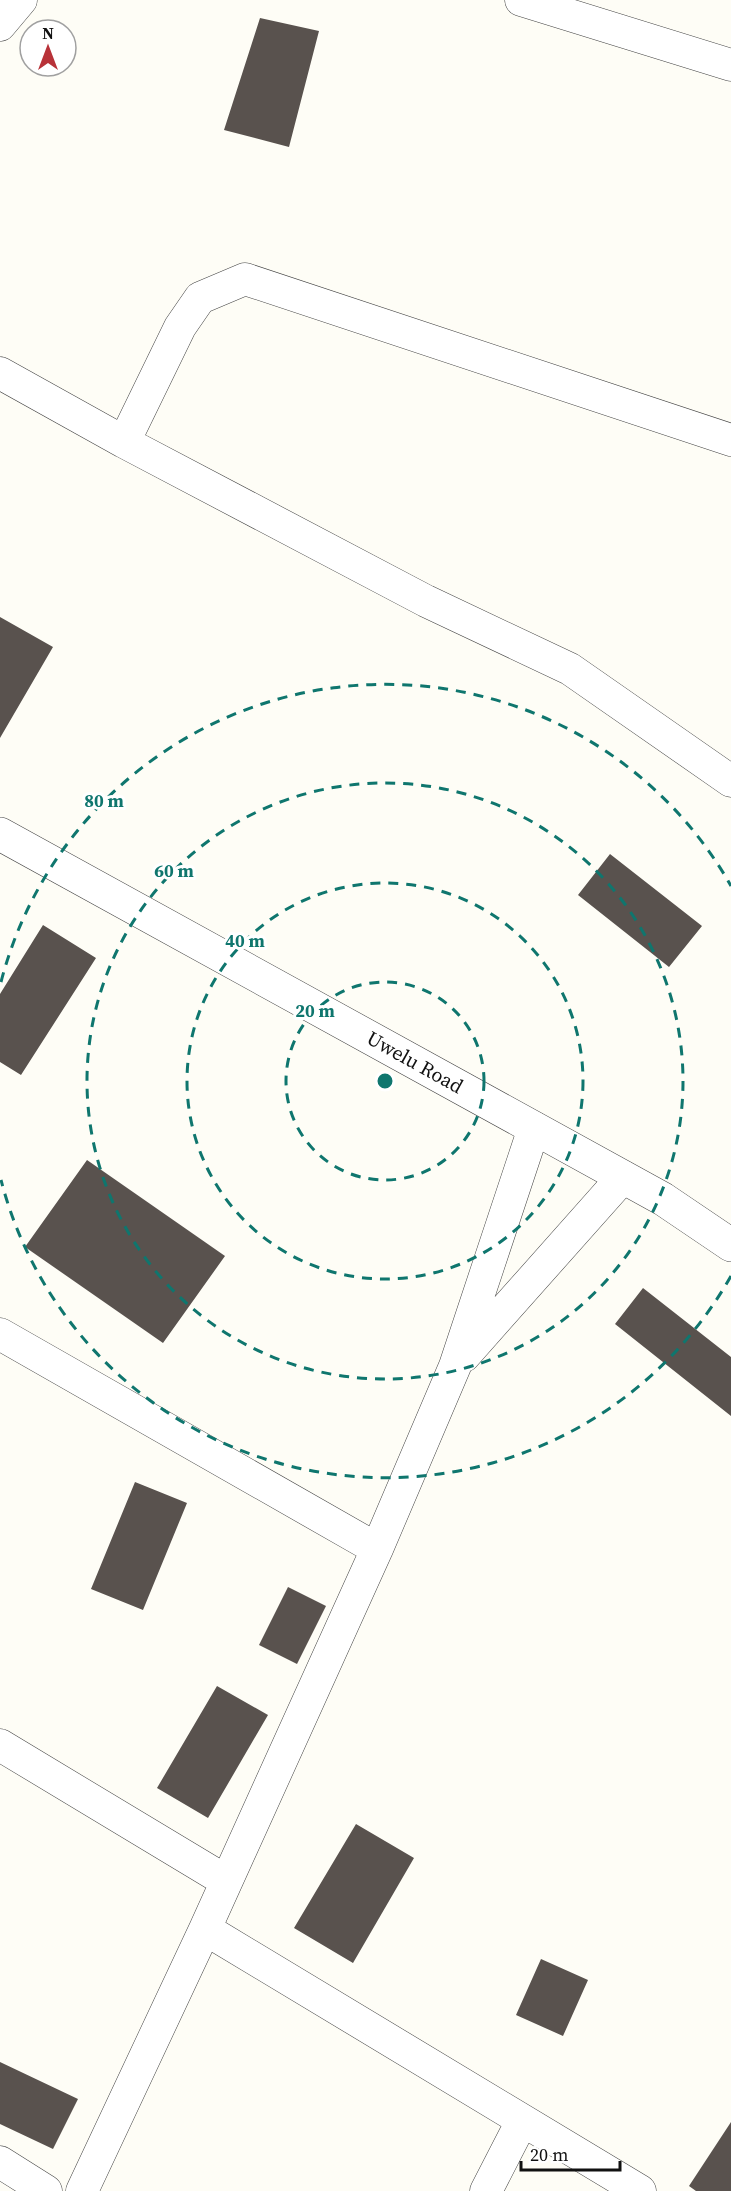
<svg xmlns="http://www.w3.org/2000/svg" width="731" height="2191" font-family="'Source Serif 4',serif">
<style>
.building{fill:#59524e}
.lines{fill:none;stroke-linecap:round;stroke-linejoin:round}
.minor-casing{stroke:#444;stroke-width:33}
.tertiary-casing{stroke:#444;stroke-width:34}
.minor{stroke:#fff;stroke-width:32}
.tertiary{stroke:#fff;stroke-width:33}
.ring{fill:none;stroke:#0f766e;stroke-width:3;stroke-dasharray:10 8}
.labels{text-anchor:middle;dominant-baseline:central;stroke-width:6;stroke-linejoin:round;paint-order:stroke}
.street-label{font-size:20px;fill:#111;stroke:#fff}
.centre{fill:#0f766e;stroke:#fff;stroke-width:3}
.ring-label{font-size:18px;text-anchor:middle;font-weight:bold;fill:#0f766e;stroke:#fff;stroke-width:6;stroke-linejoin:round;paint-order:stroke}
</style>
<rect width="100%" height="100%" fill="#fefdf6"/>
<path class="building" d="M260,18L319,31L289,147L224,130Z
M0,617L53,647L0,738Z
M610,854L702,926L669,967L578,895Z
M43,925L96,958L21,1075L0,1062V994Z
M87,1160L225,1256L163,1343L25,1247Z
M643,1288L731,1357V1416L615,1324Z
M135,1482L187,1503L143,1610L91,1589Z
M288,1587L326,1606L297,1664L259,1645Z
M217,1686L268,1715L208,1818L157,1788Z
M356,1824L414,1858L353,1963L294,1928Z
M541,1959L588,1980L563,2036L516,2015Z
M0,2062L78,2099L53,2149L0,2124Z
M731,2122V2191H696L689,2186Z"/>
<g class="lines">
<defs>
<path id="minor" d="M521,0L731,65
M0,25L21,0
M0,373L124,442L426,601L570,669L731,781
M124,442L180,327L200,298L245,279L731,440
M0,1334L377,1549
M464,1356L623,1177
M0,1745L226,1881
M205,1929L640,2191
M0,2162L46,2191
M82,2191L205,1929L377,1549L455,1366L534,1128
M486,2191L522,2121"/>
<path id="tertiary" d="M0,834L663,1199L731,1245"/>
</defs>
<use href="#minor" class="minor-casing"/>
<use href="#tertiary" class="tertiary-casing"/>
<use href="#minor" class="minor"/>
<use href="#tertiary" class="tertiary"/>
</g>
<g class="ring">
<circle cx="385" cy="1081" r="99"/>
<circle cx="385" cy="1081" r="198"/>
<circle cx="385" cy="1081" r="298"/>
<path d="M731 1276A397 397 0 0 1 1 1180M1 982A397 397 0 0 1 731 886"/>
</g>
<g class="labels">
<g class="street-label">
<text transform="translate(415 1062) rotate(29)">Uwelu Road</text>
</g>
</g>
<circle cx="385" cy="1081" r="9" class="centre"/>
<g class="ring-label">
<text x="104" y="807">80 m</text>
<text x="174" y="877">60 m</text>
<text x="245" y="947">40 m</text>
<text x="315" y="1017">20 m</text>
</g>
<g transform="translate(48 48)"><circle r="28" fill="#ffffff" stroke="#a0a0a0" stroke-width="1.5"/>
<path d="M0-4.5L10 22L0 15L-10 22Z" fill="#b83238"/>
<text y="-9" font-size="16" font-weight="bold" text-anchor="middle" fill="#111111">N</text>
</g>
<path d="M521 2161v9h99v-9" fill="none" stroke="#111111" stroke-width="3"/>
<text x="530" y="2161" font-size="18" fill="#111111" stroke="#ffffff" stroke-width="4.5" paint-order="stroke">20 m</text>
</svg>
